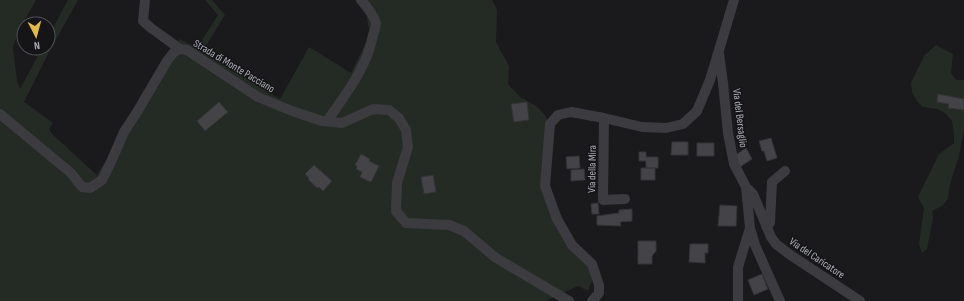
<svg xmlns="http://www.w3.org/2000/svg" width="964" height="301" font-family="'Sofia Sans Condensed',sans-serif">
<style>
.green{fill:#242b25}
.building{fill:#444448;stroke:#343437}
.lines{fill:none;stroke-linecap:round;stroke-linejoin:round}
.minor{stroke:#3b3b40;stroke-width:10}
.labels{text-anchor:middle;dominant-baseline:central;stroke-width:3;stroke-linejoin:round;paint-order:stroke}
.street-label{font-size:11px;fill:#adb0ba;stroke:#151416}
</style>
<rect width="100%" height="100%" fill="#1a191b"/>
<path class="green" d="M0,0H36L18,32L13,48L17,81L20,89L42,48H48V37L68,0H78L49,52L24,102L53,123L49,129L52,134L97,175L180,39L197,48L218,15L205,0H212L225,15L202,52L280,99L309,47L351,73L370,34L366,13L355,0H492L497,10L496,42L509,66L508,84L520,97L536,106L544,114L550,124L545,186L557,219L592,264L593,278L588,291L578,286L546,301H0Z
M936,45L953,54L951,73L956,80H964V129L959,156L950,184L948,199L942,206L932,211L933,218L927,249L922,253L919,244L924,208L918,197L939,154L954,143V134L952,121L945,113L937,109L923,107L917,101L912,92L911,83L924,56Z"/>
<path class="building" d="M938,94L964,99V110L948,108L949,104L937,102Z
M219,102L228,112L205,131L197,121Z
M527,102L529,120L514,122L511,104Z
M771,138L777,158L767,161L764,151H762L759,141Z
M672,142H688V155H671Z
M697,143H714V156H697Z
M746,148L752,159L740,167L734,156Z
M639,152H646V157H658V168H646V161H639Z
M361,154L370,159L369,161L379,166L371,182L360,177L362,172L356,169L357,166L355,165Z
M579,156L580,168L567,169L566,157Z
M314,165L332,181L323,191L319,187L317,188L308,179L309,178L305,174Z
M641,168H655V180H641Z
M584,169L585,180L571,181V170Z
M433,175L436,192L424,194L421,177Z
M598,203L599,214H592L591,204Z
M720,205L737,206L736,226H718Z
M632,209V221L620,222L621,226L597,225V216L619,213V210Z
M638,241H656V251L652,256V264H638Z
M690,244H708V253H705V263L689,262Z
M762,274L768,289L754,295L748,280Z"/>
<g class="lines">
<path class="minor" d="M145,0L143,21L151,28L180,49
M719,53L723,83L728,133L734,164L746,187L750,228L755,245L780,301
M0,114L71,173L82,187L90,188L102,180L111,162L124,132L137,112L167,61L174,52L180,49L187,50L258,97L292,111L322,121L342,123L373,109L389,110L399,118L406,130L408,147L397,183L396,211L406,223L449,225L464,231L496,258L569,301
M604,118L603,200L625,199
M327,121C345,95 367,68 373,35C374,32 376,27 376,23C374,15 366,6 361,0
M746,187L753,194L771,237L776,244L789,254L860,301
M766,226L770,223L772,182L785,171
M592,301L599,293V285L592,264L572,245L557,219L545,186L550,124L558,115L571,112L604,118L642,127L666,128L683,124L697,111L710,80L734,0
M738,301V267L750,228"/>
</g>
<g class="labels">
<g class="street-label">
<text transform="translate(234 66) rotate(31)">Strada di Monte Pacciano</text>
<text transform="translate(740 118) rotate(83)">Via del Bersaglio</text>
<text transform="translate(592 169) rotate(-89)">Via della Mira</text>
<text transform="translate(817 258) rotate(34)">Via del Caricatore</text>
</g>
</g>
<g transform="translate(36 36) rotate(174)"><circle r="19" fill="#151416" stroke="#525258"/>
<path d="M0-3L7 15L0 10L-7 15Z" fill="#e4b948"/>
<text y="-6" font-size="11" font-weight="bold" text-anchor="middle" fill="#adb0ba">N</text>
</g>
</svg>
